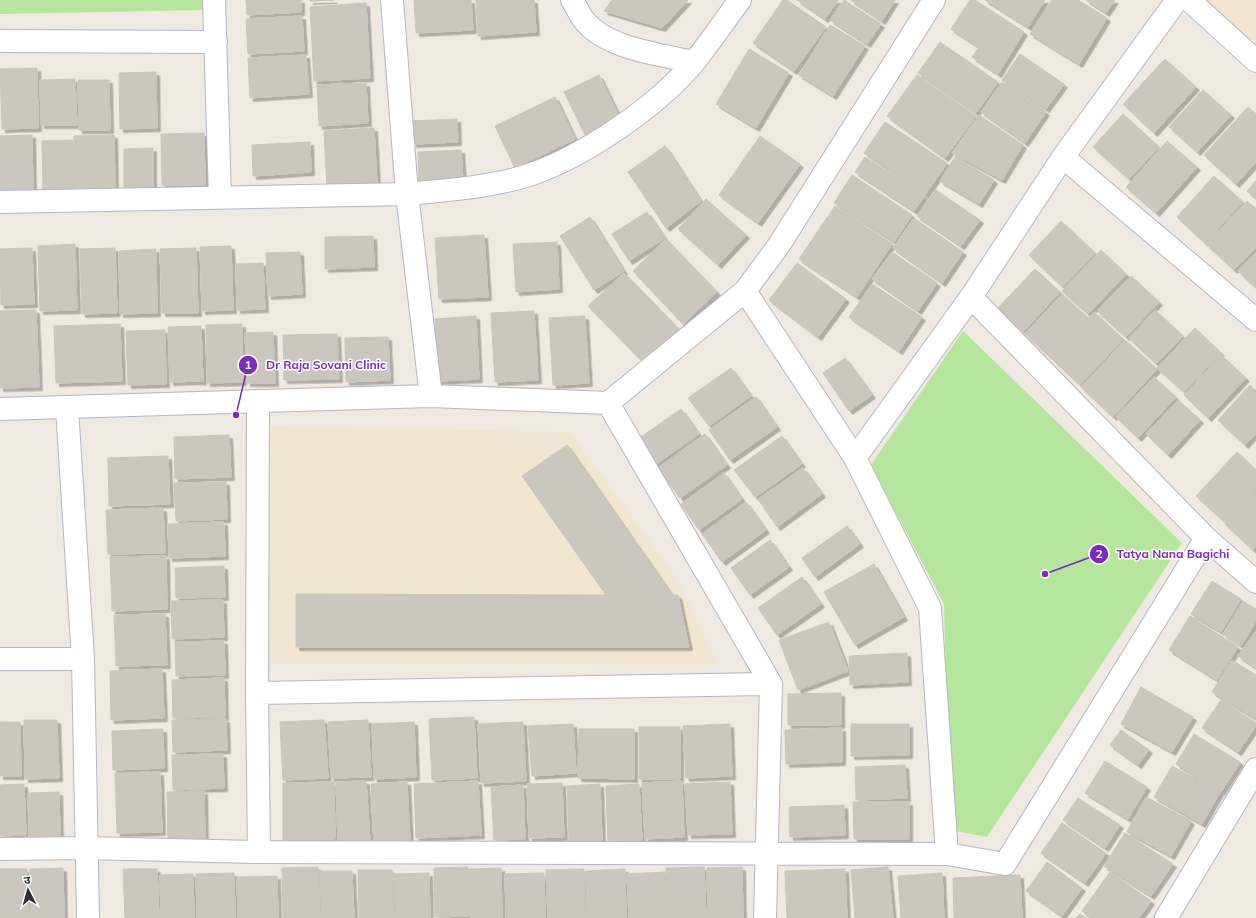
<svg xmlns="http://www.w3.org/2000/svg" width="1256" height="918" font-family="Mulish,'Noto Sans Devanagari',sans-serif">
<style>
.education{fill:#f0e6d1}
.green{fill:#b6e59e}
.building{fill:#cbc7bf;stroke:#cbc5ba;filter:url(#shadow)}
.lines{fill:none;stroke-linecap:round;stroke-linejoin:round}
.street-casing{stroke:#b4b7c1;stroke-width:24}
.street{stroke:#fff;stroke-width:22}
.leader{fill:none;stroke:#7b2cbf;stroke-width:1.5}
.callout-dot{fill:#7b2cbf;stroke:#fff;stroke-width:1.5}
.mark-label{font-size:12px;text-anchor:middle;font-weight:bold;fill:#fff}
.callout-label{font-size:12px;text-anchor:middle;font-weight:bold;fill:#7b2cbf;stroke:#fff;stroke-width:3;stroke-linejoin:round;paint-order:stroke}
</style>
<defs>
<filter id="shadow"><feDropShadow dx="3.5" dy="3.5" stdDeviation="0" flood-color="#0004"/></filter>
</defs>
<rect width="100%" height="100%" fill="#efe9e1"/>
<path class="education" d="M1203,0H1256V55Z
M266,426L570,432L675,576L719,665L265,663Z"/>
<path class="green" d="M0,0H206V10L0,14Z
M963,331L1182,543L987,837L950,830L944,604L871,465Z"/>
<path class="building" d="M246,0H301V12L247,15Z
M310,0H334L310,1Z
M414,0H471L473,30L416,33Z
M476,0H534L536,32L478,36Z
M612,0H688L662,28L604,11Z
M783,0H787L826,27L794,71L753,43Z
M797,0H838L825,19Z
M844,0L881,24L867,44L830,20Z
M851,0H895L882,21Z
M970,0H975L1024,32L998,74L972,57L979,47L951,29Z
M985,0H1045L1028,27Z
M1052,0H1078L1107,18L1079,64L1030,34Z
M1086,0H1115L1106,13Z
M366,3L370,78L314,81L310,7Z
M302,16L304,51L248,54L246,19Z
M830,25L865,46L833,96L799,75Z
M940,42L998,82L976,113L918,73Z
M749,49L789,73L756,128L716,104Z
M1020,54L1064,84L1046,109L1002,80Z
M306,55L309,94L250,98L248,58Z
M1165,59L1196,87L1154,133L1123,104Z
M37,68L38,128L2,129L0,69Z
M156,72L157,128L120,129L119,73Z
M599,75L620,118L585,135L564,92Z
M917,75L976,116L945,158L887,116Z
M75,79L77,125H41L40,80Z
M78,80H109L110,130H79Z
M1002,82L1046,112L1025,143L981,112Z
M366,83L368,123L319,126L317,85Z
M1203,90L1231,115L1197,152L1169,127Z
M555,97L575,139L515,168L495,126Z
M1248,107L1256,114V162L1236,184L1204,155Z
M1123,114L1159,147L1129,179L1093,147Z
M979,115L1023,145L1002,180L952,153Z
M457,119L458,142L413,144L412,121Z
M885,122L947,163L925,195L864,153Z
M374,128L377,184L327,187L324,131Z
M204,133L205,185H162L161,134Z
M32,135L33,193H0V136Z
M114,135L115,189L75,190L74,136Z
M760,136L800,164L758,223L719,195Z
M73,140L74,192H43L42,141Z
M1167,141L1197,167L1156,213L1126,187Z
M310,142L311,172L253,176L252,145Z
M665,146L701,201L666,228L628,172Z
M153,148V190H124V149Z
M461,150L463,182L419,184L418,152Z
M865,157L924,196L914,211L855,172Z
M955,157L994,180L979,204L940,181Z
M852,175L912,215L894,242L834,203Z
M1214,176L1243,202L1205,243L1177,217Z
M1256,181V199L1247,191Z
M936,190L980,220L961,246L917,216Z
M706,199L746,235L718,265L678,229Z
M1247,201L1256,209V247L1234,270L1206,244Z
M835,206L892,244L857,297L799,259Z
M647,212L665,238L629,261L612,234Z
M590,217L624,271L594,290L560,236Z
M914,218L963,252L942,283L893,248Z
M1061,221L1095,253L1063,287L1029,255Z
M484,235L488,297L439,299L435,238Z
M373,236L374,267L325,269V237Z
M666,239L717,292L683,324L633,271Z
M557,242L559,289L516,292L513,244Z
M75,244L77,310L40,311L38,246Z
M231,246L233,310L202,311L200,247Z
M32,248L34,304L1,305L0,249Z
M115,248L117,313L82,314L80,249Z
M196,248L198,313H162L160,249Z
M156,249L157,313L120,314L119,251Z
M1101,250L1126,274L1088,314L1062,291Z
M300,252L302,294L268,296L266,253Z
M892,252L937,283L918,311L872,279Z
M1256,252V288L1238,271Z
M263,263L265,309L237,310L236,264Z
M797,263L846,299L818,337L769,300Z
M1035,269L1060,292L1023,332L998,308Z
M624,273L680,330L645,364L588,306Z
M1131,276L1159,302L1126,337L1097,311Z
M872,284L922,317L899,351L849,317Z
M1062,294L1089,319L1051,358L1025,334Z
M36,310L39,387L0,388V311Z
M1155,310L1183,336L1156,364L1129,338Z
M534,311L538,380L495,382L491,313Z
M1094,312L1123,339L1080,385L1051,358Z
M476,316L479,379L438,381L435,319Z
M585,316L589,383L553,385L549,318Z
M120,324L122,381L56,383L54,326Z
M242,324L243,382L207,383L206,325Z
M201,326L203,381L170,382L168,327Z
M1195,328L1221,353L1184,392L1157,368Z
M165,330L166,384L128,385L126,331Z
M273,332L275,383H247L245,333Z
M337,334L339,379L284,380L283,335Z
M388,337L390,380L346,382L345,338Z
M1125,340L1157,369L1113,417L1081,387Z
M1221,355L1246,378L1208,418L1184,395Z
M845,358L872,395L849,411L823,373Z
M731,368L751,396L709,426L688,398Z
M1154,377L1176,397L1138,438L1116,417Z
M1250,385L1256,391V433L1245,445L1218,420Z
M756,397L777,427L730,460L709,430Z
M1178,400L1200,420L1168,455L1146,434Z
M681,409L699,434L656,464L638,439Z
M705,434L727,465L680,498L658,468Z
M229,435L231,477L175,479L174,437Z
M782,436L802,464L755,497L734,470Z
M567,445L672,595H678L689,647H296V594L606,595L522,476Z
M1237,452L1256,470V489L1225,522L1196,496Z
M168,456L170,504L109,506L108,458Z
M803,468L822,494L777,527L758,499Z
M724,473L742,499L699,530L681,504Z
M226,482L227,519L176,521L174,483Z
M1256,491V547L1253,550L1225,524Z
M746,502L766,530L722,562L702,534Z
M163,508L165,553L108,554L106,510Z
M224,522L225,556L169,558L168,524Z
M847,526L860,544L815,577L802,558Z
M770,540L789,567L750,595L731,568Z
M166,556L167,609L112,611L110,557Z
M874,564L904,617L855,645L824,592Z
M224,566L225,597L176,598L175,568Z
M802,577L821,604L777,635L758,608Z
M1212,581L1241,599L1221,632L1191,614Z
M223,600L224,637L172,639L171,601Z
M1243,601L1256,609V621L1241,646L1223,634Z
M165,614L167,665L116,666L114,615Z
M1190,616L1238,647L1217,680L1169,650Z
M829,622L848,671L798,690L779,640Z
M1256,631V668L1238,656Z
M224,641L225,675L176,676L175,642Z
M907,653L908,682L850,685L849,656Z
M1232,660L1256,675V719L1212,692Z
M162,669L164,718L111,720L110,671Z
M224,678L225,717L173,718L172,680Z
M1141,687L1193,717L1172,752L1121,724Z
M841,693V725H788V694Z
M1221,700L1256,723V726L1238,752L1202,728Z
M474,717L477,778L432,780L429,719Z
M226,719L227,750L173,752L172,720Z
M24,720H57L59,778L25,779Z
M324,720L328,778L283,780L280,722Z
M368,720L371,777L331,778L328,722Z
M0,722H20L21,776H0Z
M414,722L416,777L374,779L372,724Z
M523,722L526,781L481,783L478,724Z
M573,724L576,773L532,776L528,726Z
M730,724L732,776L686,778L683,726Z
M851,724H909V755L851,756Z
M639,727H680V779H639Z
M842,728V762L786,764L785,730Z
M163,729L164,768L113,770L112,731Z
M579,729H634V779L578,778Z
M1121,730L1149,750L1138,765L1110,745Z
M1194,734L1240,762L1221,792L1176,764Z
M223,754L224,788L173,790L172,755Z
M1105,761L1147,787L1128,819L1085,793Z
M905,765L907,798L856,800L855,767Z
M1172,766L1220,792L1202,824L1154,797Z
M160,772L162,832L117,833L115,773Z
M366,781L370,841L338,843L336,782Z
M478,781L481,835L416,838L414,784Z
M682,781L684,837L645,839L642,783Z
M334,782L335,839L283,840V783Z
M407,782L410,842L374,844L371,784Z
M730,782L732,834L688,835L685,784Z
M562,783L564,837L529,838L527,784Z
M24,784L26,835L0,836V785Z
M600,784L602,840L569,842L567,786Z
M639,784L642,840L608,842L606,786Z
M523,785L525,839L494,840L491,787Z
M204,791L205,839L168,840L167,792Z
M59,792L60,836L29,838L28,793Z
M1146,797L1191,821L1171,856L1127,832Z
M1078,798L1120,825L1105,848L1063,820Z
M853,802H909V839H854Z
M844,805L845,835L790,837L789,807Z
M1062,823L1106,853L1085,883L1041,853Z
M1125,833L1173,864L1151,896L1104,866Z
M1047,862L1082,888L1062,916L1026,891Z
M318,867L320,918H283L282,868Z
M468,867L469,916L435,917L434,868Z
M704,867L706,918H668L666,868Z
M742,867L743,918H708L707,868Z
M888,867L893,918H855L851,870Z
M63,868L64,918H31L30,869Z
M501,868L502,918H471L469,869Z
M0,869H27L29,918H0Z
M123,869H157L159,918H125Z
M584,869L585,918H548L546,870Z
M625,869L626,918H587L586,871Z
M845,869L847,918H787L785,871Z
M358,870H392L394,918H359Z
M320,871H352L354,918H322Z
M665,872L667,918H629L627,874Z
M1110,872L1151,901L1139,918H1091L1082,911Z
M234,873L235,918H197L196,874Z
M429,873L430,918H396L394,874Z
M544,873L545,918H506L505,874Z
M942,873L944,918H901L898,876Z
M193,874L194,918H161L160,875Z
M1020,875L1022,918H954L953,878Z
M277,876L278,918H238L237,877Z
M1080,914L1086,918H1076Z"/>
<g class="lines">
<defs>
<path id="street" d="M214,0L220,198
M392,0L407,194L431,396
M572,0C576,6 579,13 583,19C606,49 659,54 694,62
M1189,0L1256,61
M0,41L216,42
M1063,157L1256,320
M0,202L407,194C446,190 494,187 532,174C586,155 659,105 695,61C711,41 725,20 740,0
M745,291L855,458L930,608L947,854
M971,297L1206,538L1256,582
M258,401L257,693L259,852
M608,403L771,684L765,918
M67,408L83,659L88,918
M0,409L431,396L608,403L745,291L779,245L934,0
M855,458L971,297L1063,157L1177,0
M0,659H83
M257,693L771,684
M0,849L86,848L259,852L947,854L1005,864L1206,538
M1166,918L1256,769"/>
</defs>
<use href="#street" class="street-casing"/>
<use href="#street" class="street"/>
</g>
<path class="leader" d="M236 415L248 365M1045 574L1099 554"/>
<g class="callout-dot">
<circle cx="236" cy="415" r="4"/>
<circle cx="1045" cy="574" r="4"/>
<circle cx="248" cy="365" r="10"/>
<circle cx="1099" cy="554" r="10"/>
</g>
<g class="mark-label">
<text x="248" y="369">1</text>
<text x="1099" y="558">2</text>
</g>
<g class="callout-label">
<text x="326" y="369">Dr Raja Sovani Clinic</text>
<text x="1173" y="558">Tatya Nana Bagichi</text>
</g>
<g transform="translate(28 890) rotate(354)" stroke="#ffffff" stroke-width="3" paint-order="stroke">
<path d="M0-3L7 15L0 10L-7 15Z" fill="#2e2e2e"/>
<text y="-6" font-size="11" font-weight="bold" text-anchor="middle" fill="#2e2e2e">उ</text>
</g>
</svg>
